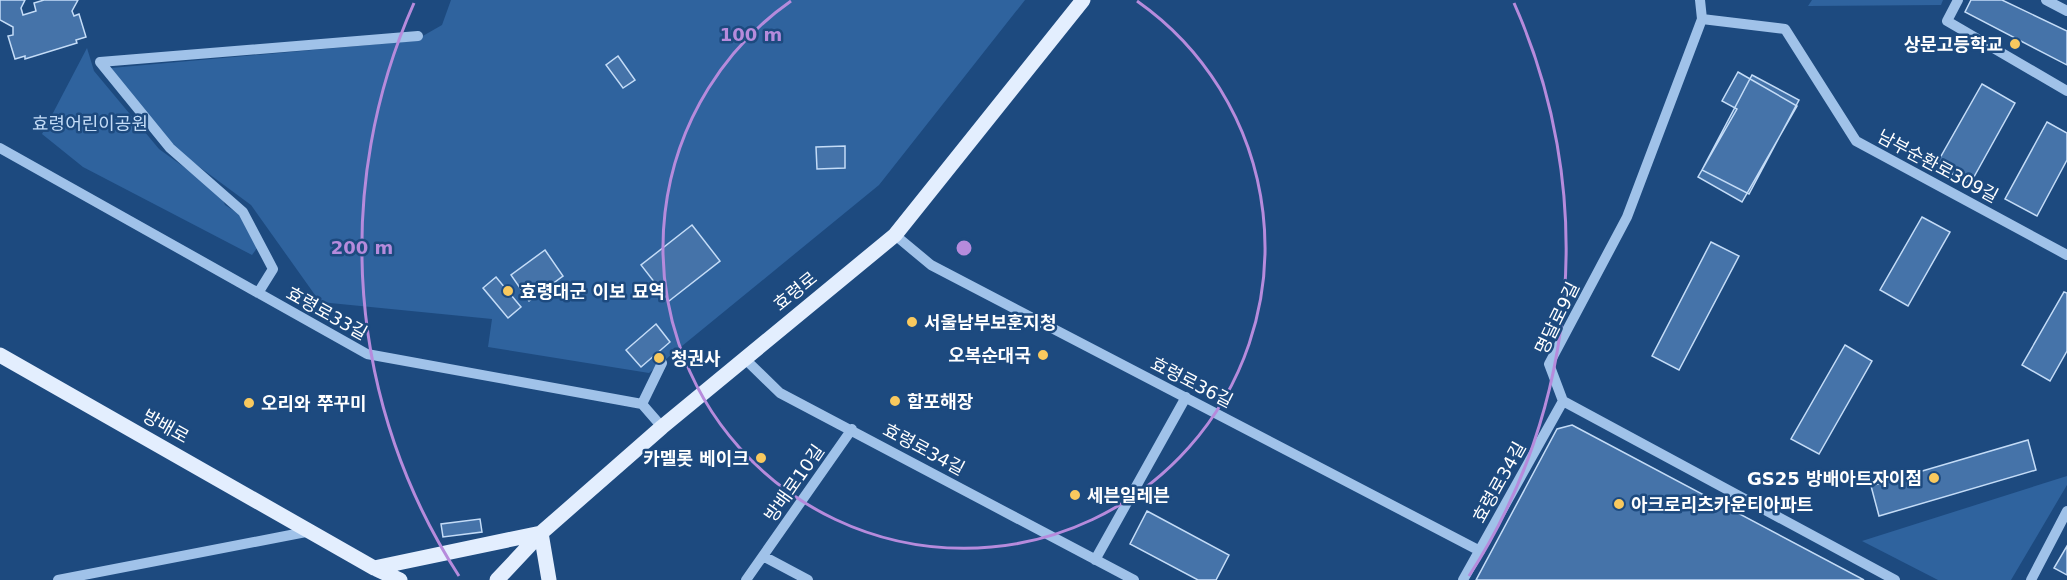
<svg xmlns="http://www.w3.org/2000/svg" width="2067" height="580" font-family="'DejaVu Sans','Noto Sans KR',sans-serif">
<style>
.green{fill:#2f639e}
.building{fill:#4573a9;stroke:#c4dcf7;stroke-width:1.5}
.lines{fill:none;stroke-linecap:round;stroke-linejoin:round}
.minor{stroke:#a0c2e9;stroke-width:10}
.major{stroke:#e3eefe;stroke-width:15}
.ring{fill:none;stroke:#b68bdc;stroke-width:3}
.poi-dot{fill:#f9c95e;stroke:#1d4a7f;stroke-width:2}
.labels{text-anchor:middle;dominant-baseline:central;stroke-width:5;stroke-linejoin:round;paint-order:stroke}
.poi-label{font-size:18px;font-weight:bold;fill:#fff;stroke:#1d4a7f;text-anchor:start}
.park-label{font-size:18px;fill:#c4dcf7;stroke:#1d4a7f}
.street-label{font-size:18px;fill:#fff;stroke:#1d4a7f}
.centre{fill:#b68bdc;stroke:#1d4a7f;stroke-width:3}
.ring-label{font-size:18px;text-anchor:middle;font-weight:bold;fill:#b68bdc;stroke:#1d4a7f;stroke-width:5;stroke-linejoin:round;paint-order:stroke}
</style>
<rect width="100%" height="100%" fill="#1d4a7f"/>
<path class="green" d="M451,0H1025L879,185L649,373L488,347L492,319L320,302L251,205L171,146L111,68L414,41L442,25Z
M1812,0H1943L1941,5L1808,6Z
M87,48L94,71L159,149L220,193L225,205L239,214L257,248L252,255L83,167L42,134Z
M2067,476V485L2011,580H1938L1862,541Z"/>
<path class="building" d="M0,0H25L21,8L23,15L36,11L34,3L44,0H78L72,11L74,16L79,14L86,37L76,40L77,43L25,59V56L15,59L8,36L13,35V27L0,20Z
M1971,0H2002L2067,31V65L1965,12Z
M618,56L635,80L623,88L606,65Z
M1738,72L1797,106L1742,202L1698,177L1737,109L1722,101Z
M1752,75L1799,100L1749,194L1702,170Z
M1982,84L2015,103L1970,184L1936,165Z
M2047,122L2067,133V160L2037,216L2005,199Z
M845,146V168L817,169L816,147Z
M1922,217L1950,232L1908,306L1880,290Z
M692,225L720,261L669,301L641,265Z
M1711,242L1739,256L1679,370L1652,356Z
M545,250L563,276L529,301L511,275Z
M496,277L521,307L508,318L483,288Z
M2064,292L2067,293V351L2050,381L2022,365Z
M656,324L670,342L641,367L626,350Z
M1845,345L1872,361L1819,454L1791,439Z
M1572,425L1864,580H1476L1557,429Z
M2028,440L2036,470L1879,516L1871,486Z
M1147,511L1229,555L1216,580H1198L1130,544Z
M480,519L482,532L443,537L441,524Z
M2067,546V575L2054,568Z"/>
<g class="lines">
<path class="minor" d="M1700,0L1702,19L1627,217L1549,364L1563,401L1895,580
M1958,0L1947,21L2067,91
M2046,0L2067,11
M1702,19L1785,29L1856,141L2067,255
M0,148L367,354L642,404L662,427
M895,235L931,265L1480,551
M258,293L273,269L243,212L170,148L100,62L418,36
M744,358L780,393L1134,580
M642,404L662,363L659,358
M763,556L808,580
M1095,560L1186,397
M58,580L311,531
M746,580L852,429
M1463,580L1563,401
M2031,580L2067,511"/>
<path class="major" d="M0,355L374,568L400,580
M374,568L541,533L549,580
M497,580L541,533L662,427L895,235L1083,0"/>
</g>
<g class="ring">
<path d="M1137 1A301 301 0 1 1 791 1"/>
<path d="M459 576A602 602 0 0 1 414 3M1514 3A602 602 0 0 1 1469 576"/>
</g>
<g class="poi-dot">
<circle cx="2015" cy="44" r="6"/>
<circle cx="508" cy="291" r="6"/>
<circle cx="912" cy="322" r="6"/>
<circle cx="1043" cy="355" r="6"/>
<circle cx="659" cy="358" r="6"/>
<circle cx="895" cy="401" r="6"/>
<circle cx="249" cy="403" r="6"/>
<circle cx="761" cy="458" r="6"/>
<circle cx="1934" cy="478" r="6"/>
<circle cx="1075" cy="495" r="6"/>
<circle cx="1619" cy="504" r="6"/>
</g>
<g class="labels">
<g class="poi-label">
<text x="2003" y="44" text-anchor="end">상문고등학교</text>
<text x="520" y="291">효령대군 이보 묘역</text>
<text x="924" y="322">서울남부보훈지청</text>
<text x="1031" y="355" text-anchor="end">오복순대국</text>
<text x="671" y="358">청권사</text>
<text x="907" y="401">함포해장</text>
<text x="261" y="403">오리와 쭈꾸미</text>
<text x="749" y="458" text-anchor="end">카멜롯 베이크</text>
<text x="1922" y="478" text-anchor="end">GS25 방배아트자이점</text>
<text x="1087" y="495">세븐일레븐</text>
<text x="1631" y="504">아크로리츠카운티아파트</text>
</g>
<g class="park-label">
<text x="90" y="123">효령어린이공원</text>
</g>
<g class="street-label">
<text transform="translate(1938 166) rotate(28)">남부순환로309길</text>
<text transform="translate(795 291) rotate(-39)">효령로</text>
<text transform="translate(327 313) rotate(29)">효령로33길</text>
<text transform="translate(1557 318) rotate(-64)">명달로9길</text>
<text transform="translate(1192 382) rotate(27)">효령로36길</text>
<text transform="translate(166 426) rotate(29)">방배로</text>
<text transform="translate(924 449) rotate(28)">효령로34길</text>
<text transform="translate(1499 482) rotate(-61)">효령로34길</text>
<text transform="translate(794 483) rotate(-55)">방배로10길</text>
</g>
</g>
<circle cx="964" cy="248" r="9" class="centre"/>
<g class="ring-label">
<text x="751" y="41">100 m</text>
<text x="362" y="254">200 m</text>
</g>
</svg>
